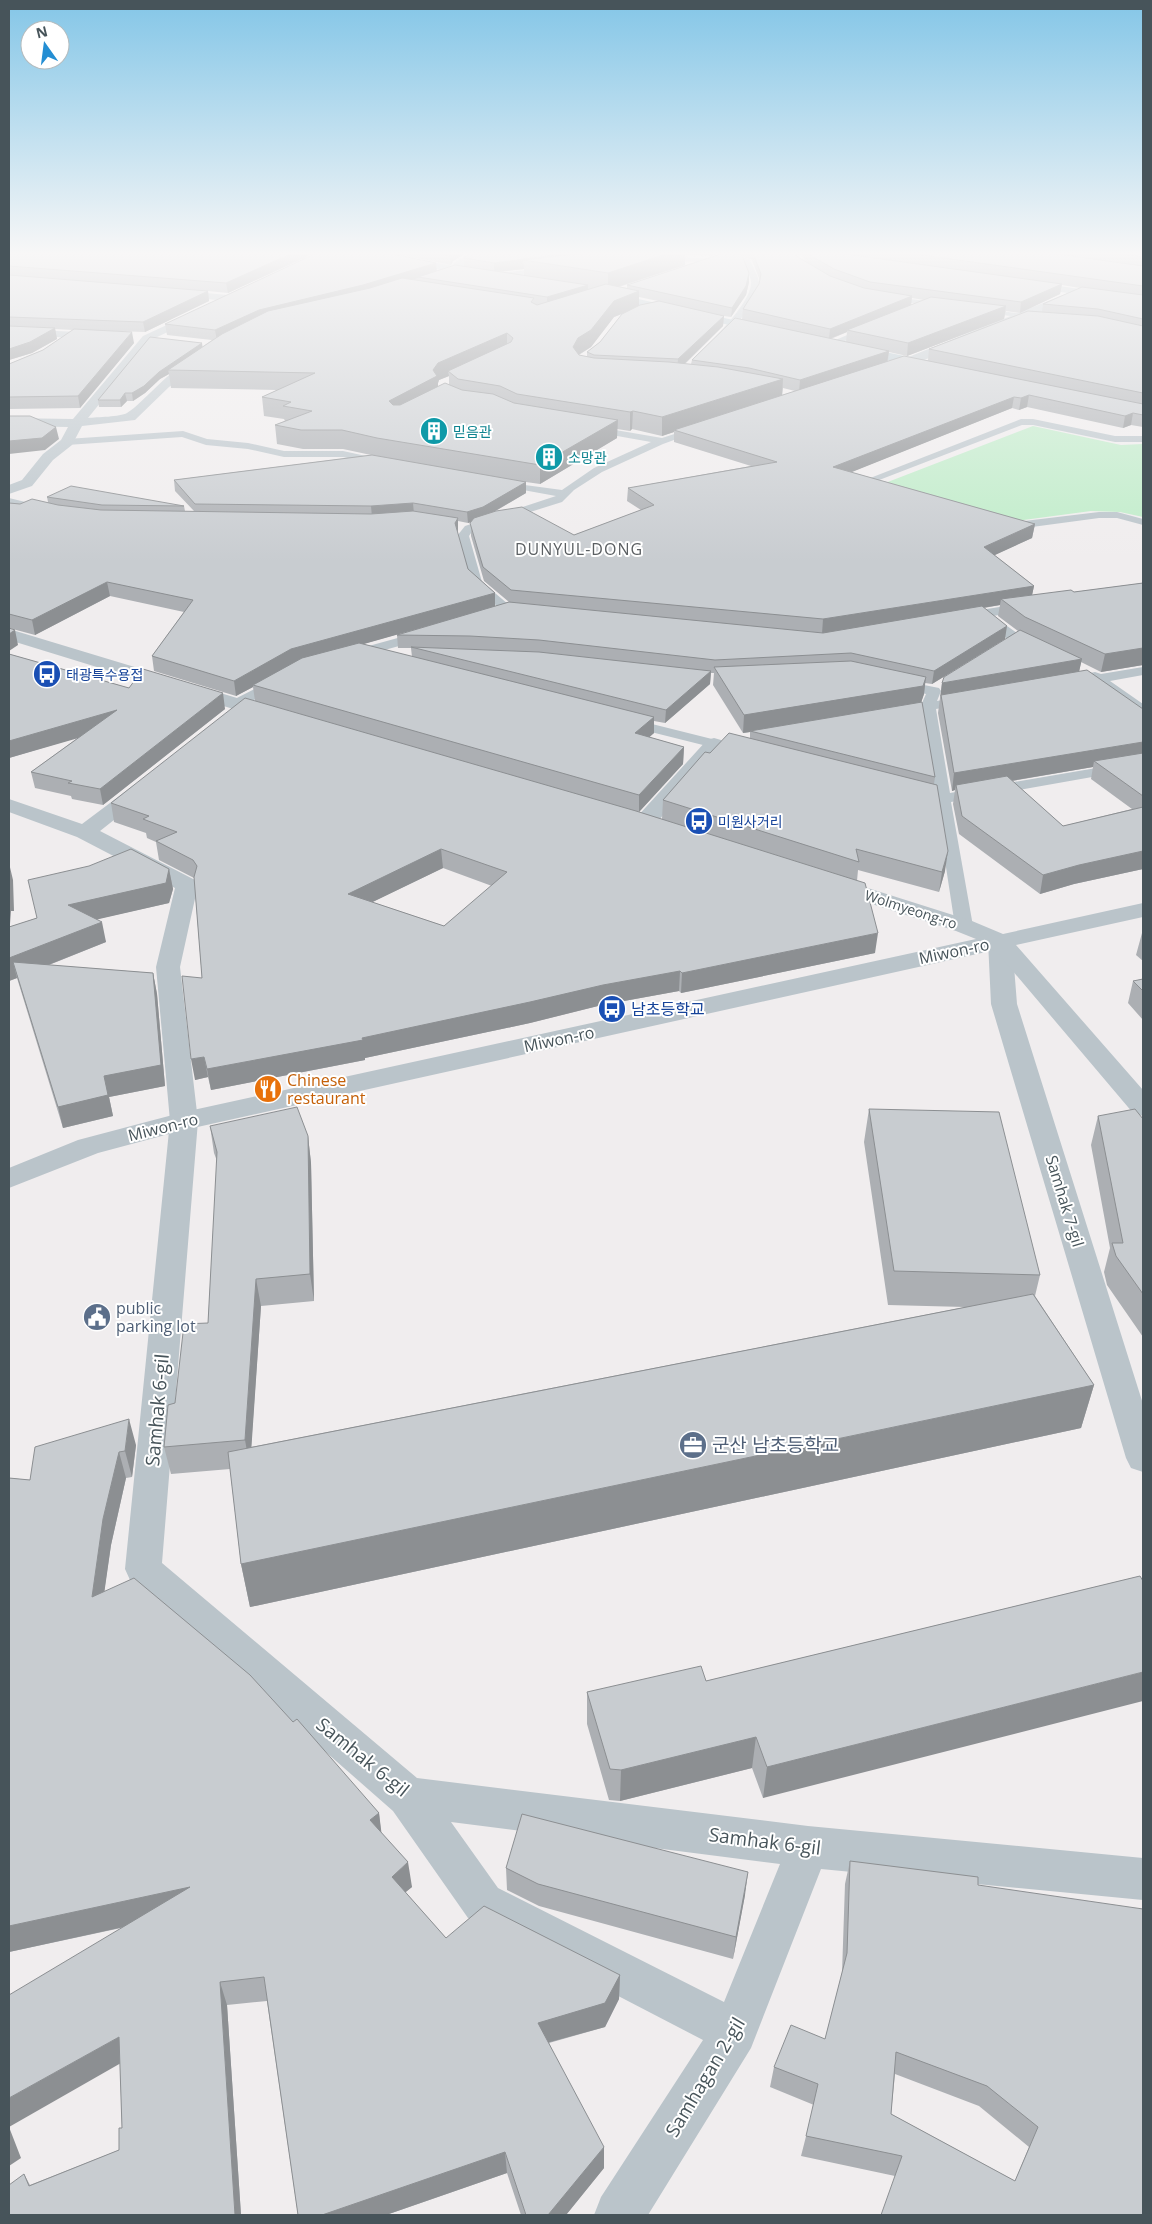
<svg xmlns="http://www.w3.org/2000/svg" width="1152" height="2224" font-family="'Open Sans','Noto Sans KR',sans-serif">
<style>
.green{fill:#beecc8}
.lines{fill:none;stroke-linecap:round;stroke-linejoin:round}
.service{fill:#bac4ca;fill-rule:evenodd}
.minor{fill:#bac4ca;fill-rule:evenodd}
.tertiary{fill:#bac4ca;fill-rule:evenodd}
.primary{fill:#afc2cb;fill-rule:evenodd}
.wall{fill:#acafb3;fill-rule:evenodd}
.shaded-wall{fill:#8c8f92}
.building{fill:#c8ccd0;stroke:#8c8f92;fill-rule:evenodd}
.labels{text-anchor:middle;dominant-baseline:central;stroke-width:4;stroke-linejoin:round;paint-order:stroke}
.far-culture-label{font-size:14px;fill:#0d838f;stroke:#fff;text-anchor:start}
.far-transit-label{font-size:14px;fill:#164399;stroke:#fff;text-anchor:start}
.far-street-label{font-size:14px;fill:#47545a;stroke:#fff}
.far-quarter-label{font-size:16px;letter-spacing:1px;fill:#5b5f62;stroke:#fff}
.street-label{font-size:16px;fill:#47545a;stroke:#fff}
.transit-label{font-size:16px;fill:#164399;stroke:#fff;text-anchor:start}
.food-label{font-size:16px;fill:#c56008;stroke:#fff;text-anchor:start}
.service-label{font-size:16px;fill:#4e5e75;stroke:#fff;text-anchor:start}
.near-street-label{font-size:19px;fill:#47545a;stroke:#fff}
.near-service-label{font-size:19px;fill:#4e5e75;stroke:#fff;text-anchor:start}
</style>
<rect width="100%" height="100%" fill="#f0edee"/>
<path class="green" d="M1033,426L1121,445L1143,444V517L1120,512L1091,511L1009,522L880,485Z"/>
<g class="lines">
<path class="service" d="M734,254L749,259C752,265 758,275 759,282C760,295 731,336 719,341L715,338C725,326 753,298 751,281C750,275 745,268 743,262L730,256Z
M658,256L720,259L724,261L720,263L655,260L654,258Z
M550,267L554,269L553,271L495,278L491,276L495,274Z
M882,296L946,303L950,305L946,307L885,300L881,298Z
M976,308L1040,316L1044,318L1040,320L979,312L975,310Z
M868,326L875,328L831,347L824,345Z
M1021,419H1033L1115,436H1143V442H1115L1033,425H1022L874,482L886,490L885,492H877L860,482Z
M592,426L662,438L699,426L704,429L663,444L602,472L574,490L562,502L473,530L469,536L482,582L514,609L508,613L504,612L470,583L457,536L465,526L556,496L495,485V481L562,490L594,468L651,442L589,431L587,429Z
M183,431L207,439L248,443L284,451H343L389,461L390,463L385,466L343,457H284L248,449L206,445L182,437L67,445L62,442L67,439Z
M9,498L50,508L51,510L46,513L9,504Z
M1099,512H1117L1143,519V525L1117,518H1099L1017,529H1007L1001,526L1007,523Z
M1025,603L1031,607L1029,610L993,616L1021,636L1040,645L1042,648L1040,651C1023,655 993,628 980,618L962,621L956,617L962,613Z
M423,631L428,632L429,635L428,638L352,659L345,655L347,652Z
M1143,667V675L1110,681L1143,704V714L1138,713L1096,683L1073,687L1066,683L1068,680L1088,676L1090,673L1095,672L1101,674Z
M278,677L285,681L283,684L241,707L236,708L229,704L231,701Z
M899,680L939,688L941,691L937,701L958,697L965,701L963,704L936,709L950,793L1143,760V768L951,802L973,926L970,930H958L955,926L936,802L909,796L906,793L909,790L914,788L935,793L922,712L896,716L889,712L891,709L922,703L926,694L894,687L892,684L894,681Z
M628,718L736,745L738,748L731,752L623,725L621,722L623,719Z"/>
<path class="minor" d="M473,251H485L462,267L459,273L427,284L422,281L451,269L454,263Z
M734,251H749L707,268L703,269L698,266Z
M783,251C798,251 835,250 846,259L841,262L788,254Z
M1024,281L1143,298V304L1081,295L1027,319L914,364L910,365L904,361L906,358L1068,293L1020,286L1019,284Z
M256,283L261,286L260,288L229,301L172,296L167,293L172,290L228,295Z
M199,310L203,311L205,313L203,315L151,340L88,418C97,417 120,417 127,413C144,403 185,351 205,356L207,359L205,362L169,387L135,420L82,426L72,445L53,460L32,486L9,494V485L22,480L43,454L61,440L68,427L9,426V418L73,419L143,336Z
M9,329L103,333L109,336L103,339L9,335Z
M714,738L721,740L724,744L721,748L652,828L644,829L636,828L633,823L636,818L707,740Z
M141,783L148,785L151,789L148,793L100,831L195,880L198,885L180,967L198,1121L162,1563L417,1778L808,1826L1143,1858V1900L821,1869L751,2048L648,2215H594L601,2197L703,2040L468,1918L393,1811L130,1580L125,1569L170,1121L156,967L175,888L77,837L9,812V799L82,824L134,785ZM451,1822L780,1864L724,2002L498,1888Z
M1000,934L1008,936L1012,941L1017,1004L1143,1404V1472L1131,1468L1126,1458L991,1004L988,941L992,936Z"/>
<path class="tertiary" d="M9,629L280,711L283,715L280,719L273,721L266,719L9,640Z
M833,877L972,921L1003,934L1143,903V917L1016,945L1143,1090V1116L1133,1113L995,950L184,1130L98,1153L9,1188V1168L78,1140L184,1112L976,939L956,931L825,889L822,884L825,879Z"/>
<path class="primary" d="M349,251H372L481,271L486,274L481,277L354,254Z
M602,291L765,327L771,330L765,333L598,296L597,294Z
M851,345L934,362L940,366L934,370L847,352L845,349Z"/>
</g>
<path class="wall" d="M9,251H319L228,293L208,291L209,301L145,332L115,331L134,343L80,408L9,409V364L43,350L73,330L55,329L57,339L32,353L9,360Z
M382,251H469L453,261L451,265Z
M474,251H726L710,256L685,255V265L619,287L627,288V285L742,255V251H792L798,257L809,264L803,258V251H1143V427L1131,425L1123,428L1027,407L1019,410L1012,408L851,472L1035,524L1032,538L994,555L1034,586L1032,595L1074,592L1143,583V665L1101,672L1081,662L1079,672L1143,709V869L1074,884L1040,894L959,834L953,804L955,790L952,791L938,713L942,683L1018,631L998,616L1000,605L984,608L1005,639L932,684L925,683L924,694L921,702L935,777L934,784L945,871L939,892L858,870L857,881L875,953L681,993L679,991L602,1005L530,1023L365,1058V1060L211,1090L208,1077L195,1080L202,978L194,878L159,860L156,842L147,838L146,833L114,822L111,803L255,701L253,687L236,696L154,671L152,656L184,612L110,596L35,635L9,628V503L20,504L48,502L47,497L184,506L185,511H194L175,491L174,480L371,455L343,449H303L277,444L275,425L285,421L284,419L264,416L262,397L277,390L171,388L169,374L160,379L145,393L133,401H127L121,407H99L98,400L202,343V347L212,340L167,335L165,324L437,271L464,266V258ZM742,256L752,260L760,281L759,284L743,309L742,319L692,360L691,364H685L723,326L724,316L731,317L746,295L749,282ZM524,269V276L499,272ZM1062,285L1080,288L1043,304L1042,312L929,349L928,360L888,361L889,352L907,356L1004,319L1006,311L1020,313L1060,294ZM639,297L658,301L639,306ZM912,298L924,300L911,305ZM622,314L600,342L587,352V357L579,355L591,347L614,317ZM847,332L846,342L831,339ZM449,376V385L438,387V383L439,380ZM783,388L795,391L782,395ZM617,429L630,431L632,429L662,436L674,432V442L751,466L628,488L627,501L641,510L574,535L494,512L526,493V482L540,484L617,438ZM458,521L468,523L471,522V536L484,581L509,602L495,606V593L468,569L457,533L458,531ZM423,627L397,635L398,648H411L412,657L363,644ZM711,673H714L713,685L743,733L750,732V738L710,753L663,800L662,819L639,812L683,764L684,747L649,737L654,733V721L665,723L710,684ZM1093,767L1091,779L1132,809L1063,826L1012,781ZM443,868L492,886L444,926L372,902Z
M9,654L129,688L225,709L103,805L72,799L71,796L35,788L31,772L79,737L9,758Z
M169,869L173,889L169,903L97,919L106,942L49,965L153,973L157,994L165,1086L109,1097L113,1116L63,1128L17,978L9,981V927L37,918Z
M1142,933H1143V961L1136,955Z
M1143,979V1020L1128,1003L1133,981Z
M869,1109L1040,1275L1035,1296L1094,1385L1081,1428L250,1607L241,1564L230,1469L171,1474L164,1447L175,1403L208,1323L217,1161L214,1153L210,1126L308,1136L311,1163L314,1301L261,1306L251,1447L965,1307L888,1305L864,1142Z
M1098,1116L1143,1119V1337L1107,1285L1104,1272L1110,1248L1091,1145Z
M136,1445L132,1477L126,1478L111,1545L104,1592L293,1722L379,1813L381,1833L412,1887L405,1892L446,1938L620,1975L619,1999L605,2027L549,2043L604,2168L566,2215H521L507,2173L386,2215H298L267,2001L227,2005L241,2215H9L24,2174L30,2185L119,2150L122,2128L120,2064L121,1928L9,1952V1478L30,1480Z
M1140,1576L763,1798L752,1768L620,1801L609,1800L587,1724V1692L706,1681Z
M850,1861L978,1885L1143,2215L895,2176L801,2156L814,2105L770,2087L774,2067L825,2039L842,1973L845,1884ZM895,2074L979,2106L1029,2147L1015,2181L891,2114Z
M506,1868L745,1895L733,1959L539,1906L507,1890Z"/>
<path class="shaded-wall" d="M297,251H319L228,293L226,283Z
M454,251H469L453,261L451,265L450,256Z
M586,251H607L523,260L524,269L494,272V263Z
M675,251H685V265L608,290V273Z
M711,251H726L710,256Z
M436,263L437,272L418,277V278L217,341L215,330L259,310Z
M749,273V282L746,295L731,317L732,308Z
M1062,284L1060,294L1020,313L1021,302Z
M588,285V297L547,308V297Z
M208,291L209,301L145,332L143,322Z
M639,291V307L614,317L591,347L578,355L573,347L578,338L614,301Z
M912,296L911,306L847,330V332L829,339L830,329Z
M1006,306L1004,319L907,356L908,343Z
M724,316L723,326L677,371L678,359Z
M55,328L57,339L32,353L9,360V349Z
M132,332L134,343L80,408L78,396Z
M507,333V350L448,371L449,376L439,380L438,383V393L390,420L389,401L433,370L438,363Z
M202,343L203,350L168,370L169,374L160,379L145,393L133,401L132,393L159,372Z
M889,351L887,363L799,392L800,380Z
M783,379L782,397L674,430V432L662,436V417Z
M125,393L127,401L121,407L120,400Z
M1029,395L1027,407L1019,410L1021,398Z
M1014,397L1012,408L832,480L833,467Z
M633,411L632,429L630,431V412Z
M1133,413L1131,425L1123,428L1125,416Z
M618,420L617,438L540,484V465Z
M56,427L59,439L45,450L9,454V441Z
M526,482V493L483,518L468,523L467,512Z
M413,503L414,514L372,517L371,506Z
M458,518V531L455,536V523Z
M1035,524L1032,538L982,561L984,547Z
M107,582L110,596L35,635L32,620Z
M1034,586L1031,600L1001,599L1000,605L822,634L823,619Z
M495,593V607L293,664L253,685V687L236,696L234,681L291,649Z
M1007,626L1005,639L932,684L934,671Z
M15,630L18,645L9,651V634Z
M1143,648V665L1101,672L1105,654Z
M1082,659L1078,676L941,695L940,700L942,683Z
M711,671L710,684L665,723L666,710Z
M926,677L924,694L921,703L750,731V732L743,733L744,715Z
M223,693L225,709L103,805L100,789Z
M117,710L120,726L9,758V741Z
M654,717V733L635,750V733Z
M1143,742V759L1094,761L1093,767L957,790L956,785L955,790L952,791L954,773Z
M684,747L683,764L639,812V795Z
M441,849L443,868L350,913L348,894Z
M948,851L945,871L939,892L942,872Z
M1143,851V869L1074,884L1040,894L1043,875L1079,865Z
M9,863L13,880L14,911H11L10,924L9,925Z
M169,869L173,889L169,903L73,925L68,905Z
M102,922L106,942L18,977L13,962L17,978L9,981V958Z
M878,933L875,953L681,993L682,973Z
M680,971L679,991L602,1005L530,1023L365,1058V1060L211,1090L207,1069L362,1038L603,985Z
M153,973L157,994L165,1086L109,1097L113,1116L63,1128L58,1107L104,1076Z
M204,1057L208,1077L195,1080L191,1059Z
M308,1136L311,1163L314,1301L310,1274Z
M256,1279L261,1306L250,1468L245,1440Z
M1094,1385L1081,1428L250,1607L241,1564Z
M129,1419L136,1445L132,1477L125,1451Z
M119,1452L126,1478L111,1545L100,1623L92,1597L103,1519Z
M1143,1672V1701L763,1798L767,1767Z
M756,1737L752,1768L620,1801L621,1770Z
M379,1813L382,1837L370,1820Z
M408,1862L412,1887L395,1901L392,1877Z
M748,1872L745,1895L733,1959L736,1937Z
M190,1887L197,1911L9,1952V1926Z
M620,1975L619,1999L605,2027L539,2045L538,2023Z
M220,1982L227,2005L241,2215H235Z
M119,2037L128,2059L9,2127V2098Z
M9,2127L21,2158L9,2166Z
M604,2147V2168L566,2215H548Z
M505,2152L507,2173L386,2215H322Z"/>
<path class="building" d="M9,251H297L226,283L9,266Z
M321,251H378L436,263L363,285L259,310L215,330L165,324Z
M428,251H454L450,256Z
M474,251H586L494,263L464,258Z
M605,251H675L608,273L523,260Z
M730,251H734L742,255L749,273L746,286L732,308L627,285Z
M752,251H792L798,257L830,276L864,288L912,296L830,329L743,309L759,284L761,274Z
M806,251H824L1062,284L1021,302L870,282L834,269L813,257Z
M894,251H1036L1143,266V286Z
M1105,251H1143V257Z
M455,265L588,285L547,297L418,277Z
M9,275L208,291L143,322L9,317Z
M402,278L534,298L531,302L537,305L606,284L639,291L614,301L591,330L578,338L573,347L579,355L594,358L669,362L718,367L783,379L662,417L633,411L630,412L517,394L500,386L458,379L448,371L511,342L513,338L507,333L438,363L433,370L437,376L389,401L393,405H400L445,383L462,390L493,394L514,403L618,420L540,465L377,438L342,430H301L275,425L312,411L283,406L291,402L262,397L315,373L168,370L222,334L268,311L370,288Z
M1082,287L1143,295V319L1098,309L1043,304Z
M931,297L1006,306L908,343L847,330Z
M659,301L724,316L678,359L594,355L587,352L600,342L622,314L640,305Z
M1028,311L1098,316L1143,326V393L929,349Z
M735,318L889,351L800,380L749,368L692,360Z
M9,326L55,328L30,342L9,349Z
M74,329L132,332L78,396L9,397V364L43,350Z
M150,337L202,343L159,372L144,386L132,393H125L120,400H98Z
M904,356L1143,404V415L1133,413L1125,416L1029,395L1021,398L1014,397L833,467L1035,524L984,547L1034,586L823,619L511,590L483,567L470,523L474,518L496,511L522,507L574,535L654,505L628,488L777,462L674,430Z
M9,416H30L56,427L42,438L9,441Z
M372,455L526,482L483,507L467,512L413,503L371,506L195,504L174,480Z
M71,486L184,506L102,505L47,497Z
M32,499L58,505L101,510L371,514L413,511L458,518L455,523L468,569L495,593L291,649L234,681L152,656L193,600L107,582L32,620L9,614V503L20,504Z
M1143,583V648L1105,654L1025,617L1001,599L1071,590L1074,592Z
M509,602L823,633L982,606L1007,626L934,671L851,653L715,660L539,640L470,636L397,635Z
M9,628L15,630L9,634Z
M1020,630L1082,659L942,683L944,677Z
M359,643L654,717L635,733L684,747L639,795L253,685L302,658Z
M411,647L539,652L711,671L666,710Z
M9,654L129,688L143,669L223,693L100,789L68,783L72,781L31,772L117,710L9,741Z
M851,661L926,677L923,686L744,715L714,667Z
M1087,670L1143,709V742L954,773L941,695Z
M245,698L636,811L865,883L878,933L682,973L680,971L603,985L530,1002L362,1038L363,1040L207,1069L204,1057L191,1059L182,976L202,978L194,877L197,866L193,860L156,841L177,832L143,819L149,816L111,803ZM441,849L507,872L444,926L348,894Z
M922,702L935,777L750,731Z
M729,733L937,785L948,851L942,872L856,849L859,862L663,800L705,752L710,753Z
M1143,753V796L1094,761Z
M1007,776L1063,826L1143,807V851L1079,865L1043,875L962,816L956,785Z
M131,849L169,869L166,883L68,905L102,922L9,958V927L37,918L28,880L89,866Z
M13,962L153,973L161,1065L104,1076L108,1095L58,1107Z
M1143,979V991L1133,981Z
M297,1107L308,1136L310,1274L256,1279L245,1440L164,1447L168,1405L175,1403L184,1324L208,1323L217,1152L210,1126Z
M869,1109L999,1112L1040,1275L894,1271Z
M1135,1109L1143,1119V1294L1116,1256L1112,1243H1123L1098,1116Z
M1033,1294L1094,1385L241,1564L228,1452Z
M129,1419L125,1451L119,1452L103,1519L92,1597L134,1578L250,1675L293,1722L297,1719L379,1813L370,1820L408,1862L392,1877L446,1938L484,1906L620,1975L605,2003L538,2023L604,2147L548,2215H526L505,2152L322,2215H298L264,1977L220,1982L235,2215H9V2185L24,2174L29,2186L119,2150V2128H122L119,2037L9,2098V1995L190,1887L9,1926V1478L30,1480L35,1447Z
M1140,1576L1143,1581V1672L767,1767L756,1737L621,1770L610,1769L587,1692L701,1666L706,1681Z
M522,1814L748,1872L736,1937L538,1884L506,1868Z
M850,1861L978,1877V1885L1143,1909V2215H881L902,2156L806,2136L818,2084L774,2067L791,2025L825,2039L847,1953ZM896,2052L987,2086L1038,2127L1015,2181L891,2114Z"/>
<linearGradient id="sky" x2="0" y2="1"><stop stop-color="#84c6e7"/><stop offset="0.45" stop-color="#f8f7f7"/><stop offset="1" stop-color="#f8f7f7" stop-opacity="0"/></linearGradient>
<rect width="1152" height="563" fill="url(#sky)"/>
<defs>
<symbol id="building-disc" viewBox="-11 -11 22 22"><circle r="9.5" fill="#0f9aa8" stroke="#fff"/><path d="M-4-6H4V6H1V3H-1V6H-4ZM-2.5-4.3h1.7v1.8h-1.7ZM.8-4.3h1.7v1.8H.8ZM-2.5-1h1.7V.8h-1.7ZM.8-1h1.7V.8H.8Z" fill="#fff"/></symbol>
<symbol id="bus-disc" viewBox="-11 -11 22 22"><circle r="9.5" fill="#1a4fb4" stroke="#fff"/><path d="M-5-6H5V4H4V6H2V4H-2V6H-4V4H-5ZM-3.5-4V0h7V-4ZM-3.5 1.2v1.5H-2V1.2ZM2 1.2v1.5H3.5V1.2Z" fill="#fff"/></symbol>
<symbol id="restaurant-disc" viewBox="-11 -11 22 22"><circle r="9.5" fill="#e8710a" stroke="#fff"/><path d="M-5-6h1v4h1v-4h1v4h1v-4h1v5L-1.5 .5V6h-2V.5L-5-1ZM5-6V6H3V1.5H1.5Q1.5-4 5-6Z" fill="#fff"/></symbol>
<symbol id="civic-disc" viewBox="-11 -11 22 22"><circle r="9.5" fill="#5c6f8a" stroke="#fff"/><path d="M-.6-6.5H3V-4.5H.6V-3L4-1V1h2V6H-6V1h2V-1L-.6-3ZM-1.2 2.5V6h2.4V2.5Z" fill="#fff"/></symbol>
<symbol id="office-disc" viewBox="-11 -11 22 22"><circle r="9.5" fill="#5c6f8a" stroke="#fff"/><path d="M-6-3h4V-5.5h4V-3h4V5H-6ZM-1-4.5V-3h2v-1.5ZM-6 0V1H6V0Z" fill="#fff"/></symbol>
</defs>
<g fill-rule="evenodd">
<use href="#building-disc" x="418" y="415" width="32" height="32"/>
<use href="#building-disc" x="533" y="441" width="32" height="32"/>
<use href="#bus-disc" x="31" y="658" width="32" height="32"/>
<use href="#bus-disc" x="683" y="805" width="32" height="32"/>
<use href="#bus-disc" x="596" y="993" width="32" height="32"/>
<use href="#restaurant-disc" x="252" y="1073" width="32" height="32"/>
<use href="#civic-disc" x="81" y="1301" width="32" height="32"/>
<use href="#office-disc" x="677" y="1429" width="32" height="32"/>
</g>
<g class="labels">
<g class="far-culture-label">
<text x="453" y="431">믿음관</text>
<text x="568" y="457">소망관</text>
</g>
<g class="far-transit-label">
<text x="66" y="674">태광특수용접</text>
<text x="718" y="821">미원사거리</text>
</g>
<g class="far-street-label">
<text transform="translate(911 909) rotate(18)">Wolmyeong-ro</text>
</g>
<g class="far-quarter-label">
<text x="579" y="549">DUNYUL-DONG</text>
</g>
<g class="street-label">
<text transform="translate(954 951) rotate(-12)">Miwon-ro</text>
<text transform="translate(559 1039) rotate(-12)">Miwon-ro</text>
<text transform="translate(163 1127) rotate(-14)">Miwon-ro</text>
<text transform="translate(1065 1201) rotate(73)">Samhak 7-gil</text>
</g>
<g class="transit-label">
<text x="631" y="1009">남초등학교</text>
</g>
<g class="food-label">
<text x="287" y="1080">Chinese<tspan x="287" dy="18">restaurant</tspan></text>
</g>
<g class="service-label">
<text x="116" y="1308">public<tspan x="116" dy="18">parking lot</tspan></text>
</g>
<g class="near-street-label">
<text transform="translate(157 1410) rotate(-85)">Samhak 6-gil</text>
<text transform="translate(363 1757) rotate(39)">Samhak 6-gil</text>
<text transform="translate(765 1841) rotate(7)">Samhak 6-gil</text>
<text transform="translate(705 2077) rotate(-59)">Samhagan 2-gil</text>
</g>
<g class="near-service-label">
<text x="712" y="1445">군산 남초등학교</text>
</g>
</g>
<rect width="1152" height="2224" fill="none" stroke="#47545a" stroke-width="20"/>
<g transform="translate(45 45) rotate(346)"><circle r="24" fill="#ffffff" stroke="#b5bbbd"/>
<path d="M0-4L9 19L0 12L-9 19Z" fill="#248ed3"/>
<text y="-8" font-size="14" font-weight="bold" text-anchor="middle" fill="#47545a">N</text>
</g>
</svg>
